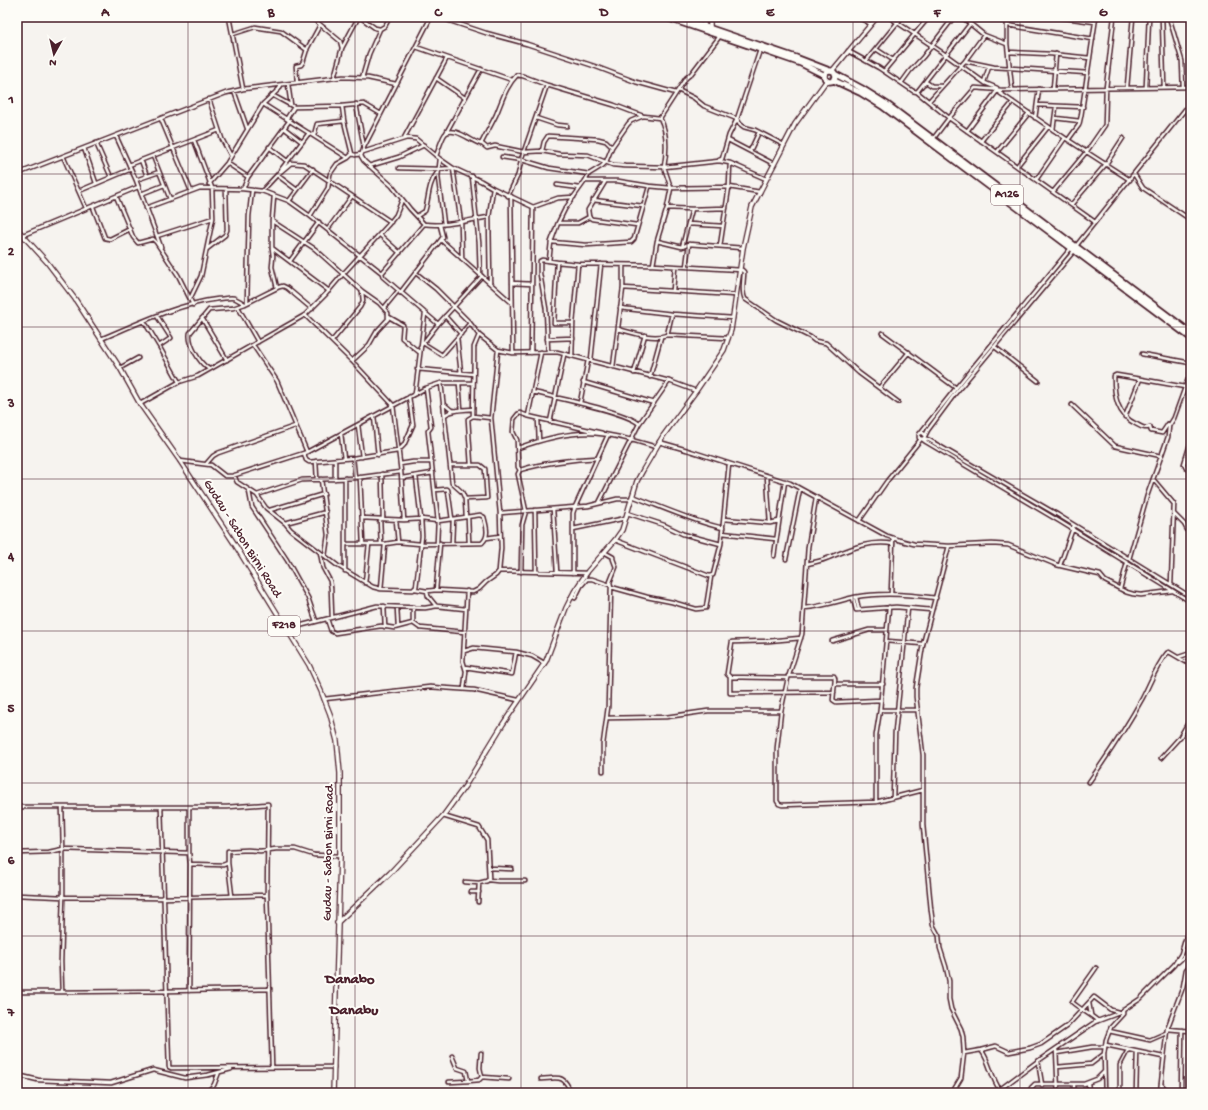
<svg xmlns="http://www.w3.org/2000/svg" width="1208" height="1110" font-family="'Gochi Hand',sans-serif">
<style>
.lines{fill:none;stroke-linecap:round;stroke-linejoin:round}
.street-casing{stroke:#4a1f2b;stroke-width:5.5}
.secondary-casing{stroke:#4a1f2b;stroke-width:6}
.primary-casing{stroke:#4a1f2b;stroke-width:6}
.highway-casing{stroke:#4a1f2b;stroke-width:8}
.street{stroke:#fdfcf7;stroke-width:2.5}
.secondary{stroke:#fdfcf7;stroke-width:3.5}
.primary{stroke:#fdfcf7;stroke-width:3.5}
.highway{stroke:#fdfcf7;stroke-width:4.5}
.grid{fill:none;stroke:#4a1f2b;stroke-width:1;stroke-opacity:0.55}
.labels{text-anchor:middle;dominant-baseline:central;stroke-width:4;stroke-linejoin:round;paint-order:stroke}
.shield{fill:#fdfcf7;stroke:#806168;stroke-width:1}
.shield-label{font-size:12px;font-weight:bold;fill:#4a1f2b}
.street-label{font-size:13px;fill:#4a1f2b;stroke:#fdfcf7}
.quarter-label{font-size:15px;font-weight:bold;fill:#4a1f2b;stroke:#fdfcf7}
.neatline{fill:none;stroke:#4a1f2b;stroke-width:1.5}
.grid-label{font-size:13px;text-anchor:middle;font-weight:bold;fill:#4a1f2b}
</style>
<rect width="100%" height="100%" fill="#f6f3ef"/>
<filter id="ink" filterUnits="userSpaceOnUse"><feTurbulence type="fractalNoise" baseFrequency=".025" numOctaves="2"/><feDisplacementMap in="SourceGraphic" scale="8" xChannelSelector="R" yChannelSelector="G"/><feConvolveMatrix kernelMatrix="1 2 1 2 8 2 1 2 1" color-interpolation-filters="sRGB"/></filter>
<g filter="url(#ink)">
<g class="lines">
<defs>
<path id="street" d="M229,17L243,89
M311,17L340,41L342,48
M431,17L364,147L361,156L364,161L392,186L410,209L424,224C446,227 468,220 489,217
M438,17L486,33L527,44L594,66L636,82L676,93
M858,17L871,24
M889,17L946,55L985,83L997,88
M962,17L984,35L1007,44
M997,17L1007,22
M1007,17V44L1012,89
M1059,17L1095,22
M1162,17L1164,87
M1169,17L1182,61L1183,87
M1007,25L1093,39
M233,34L255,27L281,31L307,50
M416,47L512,80
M876,49L893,60
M848,51L879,68L913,91L917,92L949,118L1095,222
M1008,52L1051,54L1090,58
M866,61L902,17
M965,61L994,67L1088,73
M884,71L929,17
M334,78L342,48L358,18L360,17L375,28L380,29L385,26L390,17
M362,78L369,54L380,29
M436,78L465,98
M297,82L296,66L301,65L303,62L307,49L320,25
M902,82L910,71L923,57L954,17
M984,82L989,67
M288,84L291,105
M924,84L926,82L932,86H941
M1127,87L1133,17
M1146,87L1149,17
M994,89L1065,138L1130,180
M1053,89L1056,54
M678,90L694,98L704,106L737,119L740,124L744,127L755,130L784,145
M234,91L247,128
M917,92L970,24
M272,95L294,107L342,106L364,104L381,114
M209,99L222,139L231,156
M929,101L965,61L984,35
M263,104L348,158
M356,104L364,147
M1037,105L1083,107
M287,118L294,107
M536,118L557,125L567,126
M660,118L686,78L691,74L720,36
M1035,118L1039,89
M1055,118L1080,121
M161,119L191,191
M284,128L302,142
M1053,130L1056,107
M967,131L997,91
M446,133L481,69
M314,135L317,124L344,121
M116,136L136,180L161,247
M404,138L447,58
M933,139L949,118L975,88L1002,90L1191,87
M728,140L774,164
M1068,140L1079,125L1081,116L1096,17
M981,141L1013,102
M96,143L111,177
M269,147L287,161
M84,148L96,183
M542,151L544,142L548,136L598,139L606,141L612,147
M750,151L759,132
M363,152L407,138L416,139L440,159L453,168L481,181L493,188L533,207L558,198L574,197
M997,152L1029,113
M352,154L355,155L361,154
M63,156L86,208
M153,156L170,199
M436,156C439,149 441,140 445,134C453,125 472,142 481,144C486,134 491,125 496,115C502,101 506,86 517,75L523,76L547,85L614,105L643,116L660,118C668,133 667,150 664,167L625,166L613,165L588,155L559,154L542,151L524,152L495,146L487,148L481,143
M502,157L522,160L549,168L589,174
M440,159L438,177L444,224
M141,160L147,176
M719,160L722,159L729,135L737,119L760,50
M227,163L248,177
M129,165L219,130
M369,166L399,157L424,145
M1017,166L1048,127
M399,168L439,169L453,168
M453,168L461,223L462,259
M17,174L226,93L243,89L343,77L368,78L396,84
M1134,174L1143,188L1191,220
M277,175L291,163L304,164L391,222
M277,175L297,190
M472,176L479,243L480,274
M136,180L159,172
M1036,180L1065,138
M585,181H618L649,186L671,188L664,167L719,161L730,163L766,179
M209,184L227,163L263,104L279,89L281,85
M557,185L580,188
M243,189L248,177L290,120
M79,191L131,169
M262,191L277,175L309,133
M1053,192L1087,151L1105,125L1106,88L1114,17
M141,194L164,185
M116,196L133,237L138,243L153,239L156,242L178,275L193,305
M274,196L272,221V248L273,256L272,267L277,288
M508,196L518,175L522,157L547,85
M511,196L513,353
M593,200L643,206
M289,201L313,169
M1071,205L1106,164L1123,138
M93,207L105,238L110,239L130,229
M146,208L200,188L243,189L262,191L289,201L310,216L382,273L383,277L438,324
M667,208L692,209L726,208
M310,216L328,188L330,174L337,164L348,158L352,154L344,121L342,106
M417,216L425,211C429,198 428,184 437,173
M589,217L592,219L637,225
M589,217L588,210L605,182
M272,221L315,249L362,291L379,303L388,313V319L377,331L369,345L352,361
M558,223H578L589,217
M689,224L723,226
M328,229L352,196
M23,235L138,187
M380,235L400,253
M157,236L213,218
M441,240L511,302
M657,241L682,247L689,244L743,248
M551,242L586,245L631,242L634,239L649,187
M720,246L729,187L730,163
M1076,246L1191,102
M682,247L692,209
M272,248L329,291
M207,249L225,235L227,230L226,189
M290,261L319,222
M549,261L551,242L558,223L565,209L585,181L589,174L602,166L606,162L612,147L628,124L631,121L643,116
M653,265L657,241L667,208L671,188L729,187L760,192
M686,267L689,244
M382,273L424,224
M416,273L436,289L470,323L479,335L498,350L513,353L557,352L669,381L696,391
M490,283L489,217L493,188
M512,283L532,284
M623,288L736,295
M673,290L675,267
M400,293L443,237L440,225
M190,299L201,276L213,218L212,188L194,140
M247,303L249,216L252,190
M238,307L258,342
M384,308L398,291
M620,308L672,314L733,318
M305,315L352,361L393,405L401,472L404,520
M157,316L171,338L159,346
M445,316L461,334
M389,317L403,325L402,338L419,352
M202,318L227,360
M144,321L159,346L179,382
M573,323H554L557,262L578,264L653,265L742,270L744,272C744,281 741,291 745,299L776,320L810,337L815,341L826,343L859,373L898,402
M618,329C633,333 652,340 667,335L672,314
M882,333L956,388
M667,335L728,338
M101,339C139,323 178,304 218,299C223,299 229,297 234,298C237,299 241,302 245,304
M547,339L573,338
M332,341L360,307L363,301L362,291
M423,343L442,355L457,338
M253,345L277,381L307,452
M420,347L438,324L482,276
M995,347L1038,381
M548,352L546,309L540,274V261L542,260L557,262
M531,353L533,207
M1142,354L1191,363
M572,356L573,323L578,264
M591,360L601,264
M613,367L623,288V265
M120,368L138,358
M209,369C200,364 188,344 190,333L209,310L233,308L245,304L279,287L283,286L287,288L312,309
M417,369L473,374
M461,373L457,338L470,323
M634,373L645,335
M650,377L661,337
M1140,379L1116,375L1114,376C1114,396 1117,415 1136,424C1142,427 1144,429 1150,427L1151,431L1162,433L1168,424
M583,382L654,403
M441,383L452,483L462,492L465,499L466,517
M459,383L461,410
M426,388L431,427L428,431L438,521L437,543
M879,388L909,352
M533,392C552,397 628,412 639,424
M415,394L425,314
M580,403L588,360
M140,404L179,382L198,376L305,315L326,294L343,274L388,225L396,215L402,200
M444,404L451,410L455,411
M1072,405L1115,446L1161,456
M445,415C452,409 464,410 473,409
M374,416L378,455
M473,416L474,356V347L479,335
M528,416L541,352
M1125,417L1140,379L1185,387
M538,419L539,441
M550,422L564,355
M358,425L362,457
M921,432L956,388L1071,248
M341,434L344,459
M925,435L923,433H920L919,435V438L922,439L924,438L928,430L954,395L1074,251
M924,438L929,440L1058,515L1191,597
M922,439L926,442L1059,521L1191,602
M1191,441L1184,464L1186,468L1191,471
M659,442L687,450L790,483L887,536L899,540L914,544L949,546L992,544L1008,545L1057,565L1100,575L1105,581L1126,592L1133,594L1141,595L1172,591
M518,448C543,439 576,430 602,434C620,436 639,442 656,447
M304,453L306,460L309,462L353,458L398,451L404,445L413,425L409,397
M353,458L355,478
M335,460V479
M180,461L211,465L225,476H232L307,452L426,388L441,383H472
M316,461L317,479
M206,464L213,456L218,453L295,426
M400,464L413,462H432
M450,465H480L485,469L487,498L465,499
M471,465L468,419L473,416L491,418
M520,470L518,467L517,440L513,432L514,419L518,414L520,413L528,416L602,433
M382,474L383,519
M234,475L237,482L257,495L266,508L285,523L291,530L338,566L373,587L381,589L413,590L416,587L417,579L422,536L421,519L416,476
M767,476L770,523
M360,477L363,544
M345,478V571
M402,478L433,473
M321,479L328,535L325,556
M1153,479L1174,504L1171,584
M435,490L447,489L448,490L452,519
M249,491L252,507L287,560L308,598L316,621
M257,495L302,480L355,478L401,472
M632,496C662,507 691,521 723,528
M816,498L808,547L802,634L788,678L781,711L777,748V801L779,804L782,805L876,802L923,790
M599,503L639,424L669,381
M553,509L557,572
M270,510L324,494
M535,510L536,571
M500,513L588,506L617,499H631
M627,513L664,525L683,534L721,544
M1174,514L1184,524L1191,537
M468,517L469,543
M380,519L381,544
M724,519L770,523L779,521
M396,520L398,542
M859,521L887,481L921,439
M285,523L326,512
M573,529L626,518
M722,533L776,539
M486,538L500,536
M615,540L709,576L713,575L721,544L729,464
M452,543L453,519
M345,544H385L398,542L421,544L482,543C490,536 486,525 484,517L480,515L438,521L421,519L404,520L362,518
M949,546L923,644L916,688V697L923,755V825L931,910L933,925L939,936L940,948L946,967L949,981V999L951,1009L961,1029L963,1037L964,1053L961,1078L952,1093
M320,552L323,568L330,581L331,588L332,617
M774,556L785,481
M786,559L800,489
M1129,559L1147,496L1168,437L1169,426L1174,418L1191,371
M807,564C814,562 822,561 828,558C850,549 869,540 893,544
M1060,565L1074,525
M499,571L587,573
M521,572L522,525L526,511L518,474L520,470C542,463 575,459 598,458
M573,573V513L575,507L608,435
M365,583L369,544
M611,587L647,597L672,602L696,609L706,608L711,576
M381,589L385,544
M415,589L427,591L428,596L436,606
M1120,589L1127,563
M436,590L440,543
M427,591L436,590L473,592L479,589L486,582L496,575L499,571L501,548L500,513L491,418L498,350
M891,593L893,539
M572,596L575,598L581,586L587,579H592L610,585
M856,597L859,610
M853,598L856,610L896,607L932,610
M384,606L385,627
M397,607L398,627
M413,607V623L420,628L464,632
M804,608C822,607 838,601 855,597C882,592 909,594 936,598
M327,619L331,631L335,633L381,626L394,628L413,623
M287,629L377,606L425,608L437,606L466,609
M801,638L768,641L732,642L727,674L730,677V693L834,692
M832,641L869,630H887
M886,641L923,644
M464,651L474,648L516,652L532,656L544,663
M1179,657L1191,653
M465,667L512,674L516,652
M788,676H834L835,679L833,700L836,702L881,700
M730,677L788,678
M835,684H883
M464,689L466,671L463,661L467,591
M324,699L430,687L474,690L518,700
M880,710H918
M607,718L666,717L708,711H781
M1161,758L1180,737L1191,718
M603,771V744L608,707L611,587L610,582L616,567L613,559V557L604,552
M1089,782C1108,755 1126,728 1142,699C1150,684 1156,666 1167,653L1169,652L1191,665
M893,798L895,732L908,608
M876,802V735L880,710L889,607
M17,807H62
M161,807L169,1067L171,1068L334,1067
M443,816L479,827L487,840L489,878L487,881L479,883L478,902
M17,853L49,852L63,849L62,807H227L268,804L267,895L272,1067
M189,853V807
M228,863L232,896
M489,868L512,869
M489,880L498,881H525
M465,882L479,883
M471,892H479
M17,895L63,897V849L189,853L190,864L223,865L228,863V851L248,850L260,851L276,849H295L314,855L340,856
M1178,962L1191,950
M1096,968L1072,1002C1080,1009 1090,1014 1098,1021
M189,991L190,864
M17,992H62L61,961L63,897L164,898L267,895
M62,992L166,991L270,989
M1089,1003L1091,1015
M1167,1029L1191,1031
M1109,1031L1150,1040L1166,1033
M1106,1045L1163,1057
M1056,1049L1058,1093
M981,1050C990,1061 991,1078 1000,1090
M481,1053L480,1068L482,1077L509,1079
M964,1053L981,1050L996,1046L1009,1052L1030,1048L1041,1044L1067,1026L1094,997L1111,1010L1118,1012
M1056,1053L1092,1047H1105
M452,1056L457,1068L466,1071L468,1081L479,1080L482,1077
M1038,1061L1042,1085
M1057,1067L1091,1064L1104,1054
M17,1075L38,1080L111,1083L153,1070L185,1078L208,1075L231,1069
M541,1079C559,1078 564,1074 571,1093
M449,1082L468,1081
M1088,1083L1089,1093
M1074,1084V1093
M1161,1084L1169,1093
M1001,1089L1007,1093
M206,1093L214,1085L219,1072
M995,1093L1038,1061L1095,1022L1119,1013L1140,999L1174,965L1181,954L1191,920
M1030,1093L1031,1088L1035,1084H1084L1097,1079L1104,1072
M1105,1093L1104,1054L1106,1040L1111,1027L1123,1014V1010
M1120,1093V1065L1128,1050
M1136,1093L1137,1052
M1160,1093L1167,1029L1183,987L1186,970L1191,962
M1181,1093L1182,1030"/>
<path id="secondary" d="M704,28V17
M710,30V17
M832,71L877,17
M337,923L390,873L443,816L465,786L503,724L546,661L566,608L574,592L588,571L615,540L622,530L637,481L643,470L663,436L696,391L724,350L731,330L743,248L752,207L795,124L827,80"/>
<path id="primary" d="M17,229L46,261L75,299L120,368L140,404L180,461L234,543L309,665L321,691L330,714L337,741L340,773V856L333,1093"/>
<path id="highway" d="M665,17L800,63L824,75
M677,17L797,58L828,70
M824.5 76a5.5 5.5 0 1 1 11 0a5.5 5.5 0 1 1-11 0Z
M835,74L861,88L888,105L1191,333
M833,80L861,93L882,106L1191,338"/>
</defs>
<use href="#street" class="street-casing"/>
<use href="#secondary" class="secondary-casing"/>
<use href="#primary" class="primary-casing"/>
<use href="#highway" class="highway-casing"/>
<use href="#street" class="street"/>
<use href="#secondary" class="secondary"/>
<use href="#primary" class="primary"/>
<use href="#highway" class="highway"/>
</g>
</g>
<path class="grid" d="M188,17V1093M355,17V1093M521,17V1093M687,17V1093M853,17V1093M1020,17V1093M17,174H1191M17,327H1191M17,479H1191M17,631H1191M17,783H1191M17,936H1191"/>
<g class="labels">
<g class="shield">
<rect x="991" y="185" width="32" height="20" rx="3"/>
<rect x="268" y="616" width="32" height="20" rx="3"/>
</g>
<g class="shield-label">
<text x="1007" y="195">A126</text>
<text x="284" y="626">F218</text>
</g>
<g class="street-label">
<text transform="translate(242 539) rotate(58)">Gudau - Sabon Birni Road</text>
<text transform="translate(329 853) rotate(-89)">Gudau - Sabon Birni Road</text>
</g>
<g class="quarter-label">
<text x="350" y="980">Danabo</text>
<text x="354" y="1011">Danabu</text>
</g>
</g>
<rect width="1208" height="1110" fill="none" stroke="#fdfcf7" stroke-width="44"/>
<g transform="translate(54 54) rotate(188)" stroke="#fdfcf7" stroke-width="3" paint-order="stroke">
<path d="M0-3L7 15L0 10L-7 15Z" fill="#4a1f2b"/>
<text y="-6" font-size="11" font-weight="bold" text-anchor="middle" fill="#4a1f2b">N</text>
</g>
<rect x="22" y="22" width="1164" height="1066" class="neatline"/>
<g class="grid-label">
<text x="105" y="16">A</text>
<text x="271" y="16">B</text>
<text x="438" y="16">C</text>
<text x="604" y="16">D</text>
<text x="770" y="16">E</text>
<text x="937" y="16">F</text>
<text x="1103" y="16">G</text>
<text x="11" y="103">1</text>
<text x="11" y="255">2</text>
<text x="11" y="407">3</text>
<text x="11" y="560">4</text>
<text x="11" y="712">5</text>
<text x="11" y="864">6</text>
<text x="11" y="1016">7</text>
</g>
</svg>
